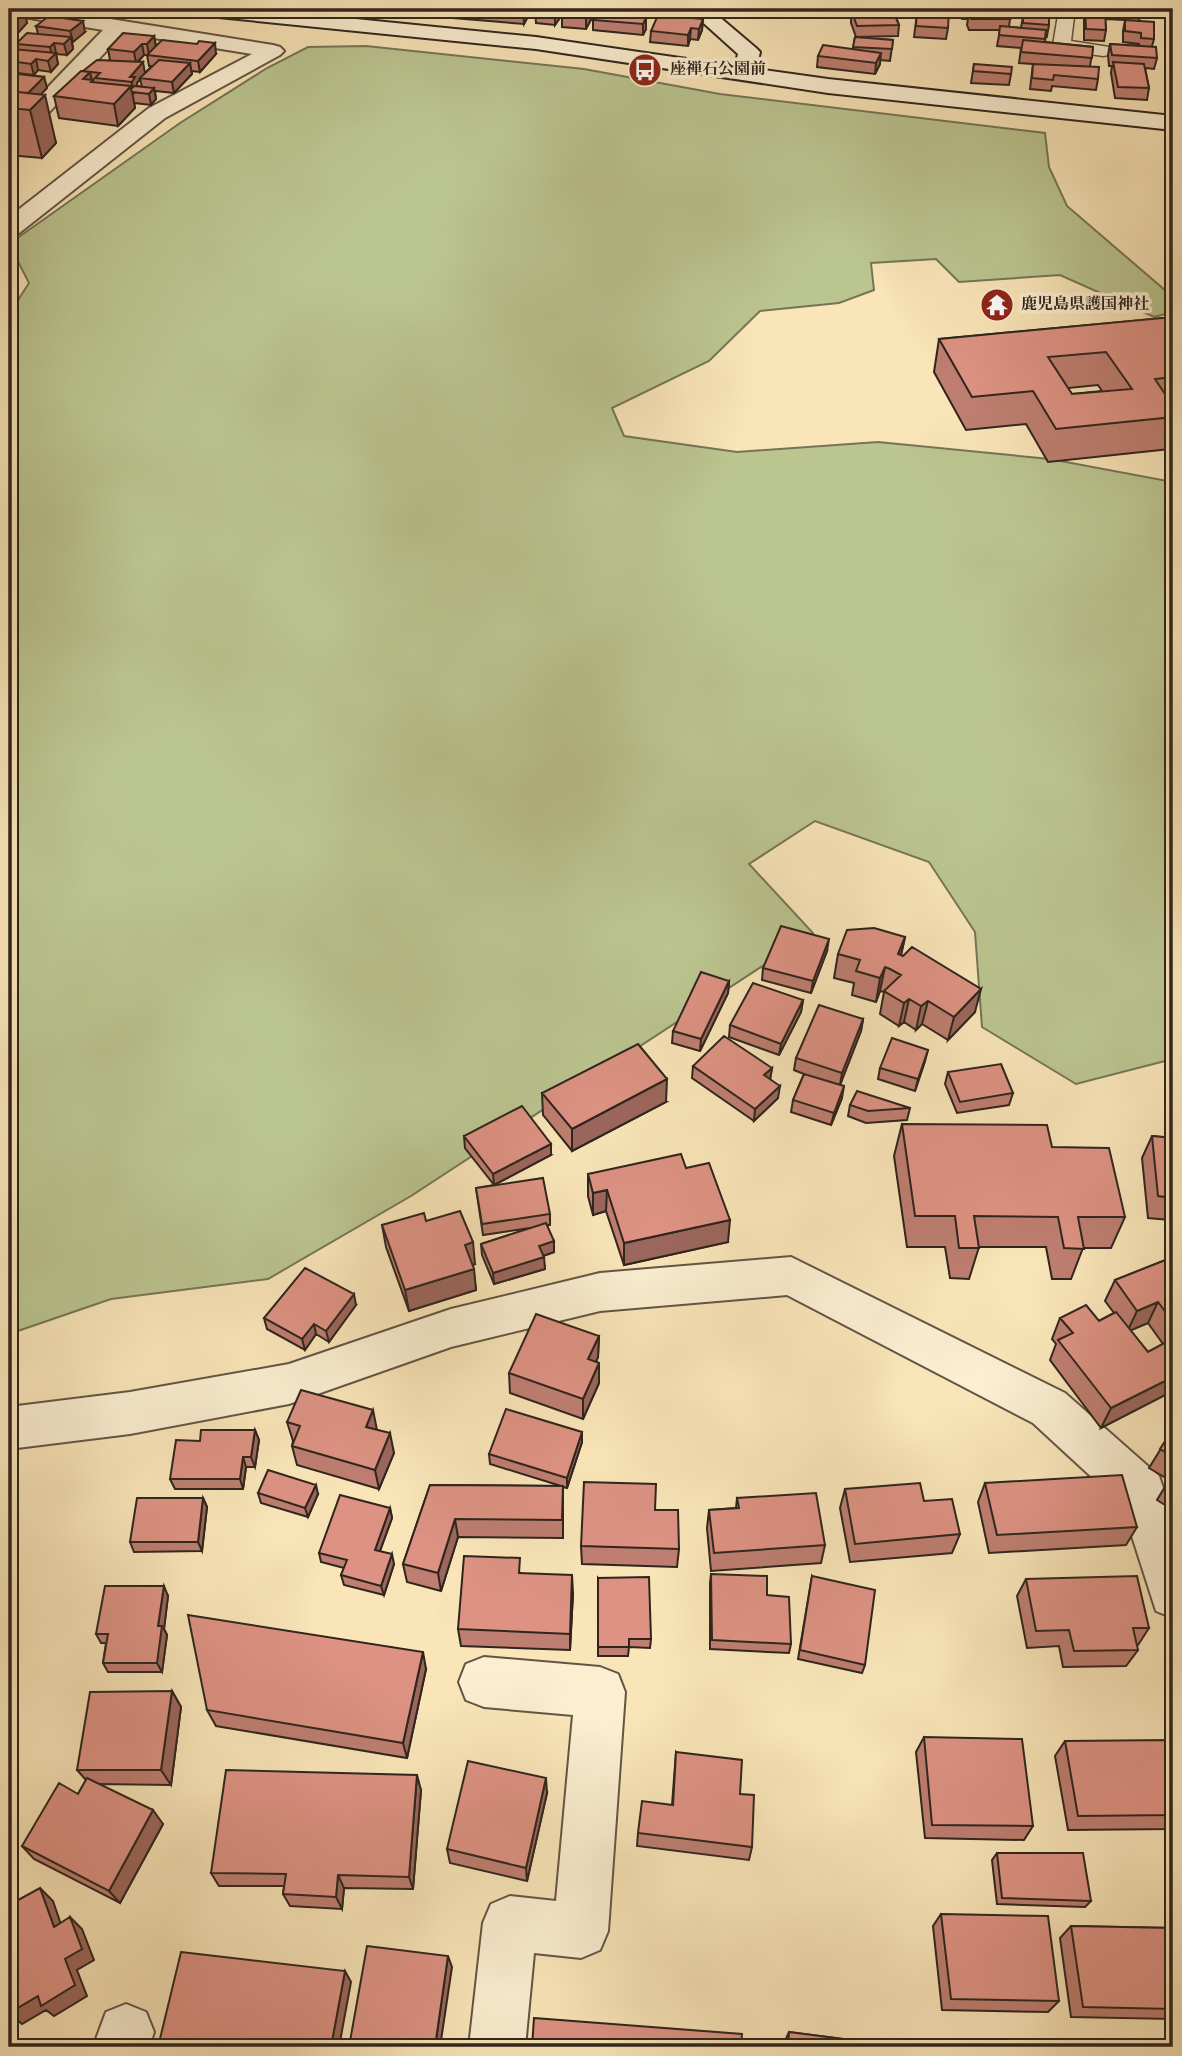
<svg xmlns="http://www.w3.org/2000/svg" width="1182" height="2056" font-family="'Old Standard TT','Noto Serif JP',serif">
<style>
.green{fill:#bbc590;stroke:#757556;stroke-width:2}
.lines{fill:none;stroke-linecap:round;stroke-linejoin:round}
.lane-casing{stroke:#625544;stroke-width:3}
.street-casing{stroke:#625544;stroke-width:4}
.secondary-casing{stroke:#2f251d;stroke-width:4}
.lane{fill:#fbeed1;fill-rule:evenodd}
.street{fill:#fbeed1;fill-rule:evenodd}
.secondary{fill:#fbeed1;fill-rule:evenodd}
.wall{fill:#be7e71;stroke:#2f251d;stroke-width:2;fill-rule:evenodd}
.shaded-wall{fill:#9b665c;stroke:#2f251d;stroke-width:2}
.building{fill:#dd9283;stroke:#2f251d;stroke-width:2;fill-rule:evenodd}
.labels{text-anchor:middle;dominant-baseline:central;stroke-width:7;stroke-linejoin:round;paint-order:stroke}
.far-poi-label{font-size:16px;font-weight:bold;fill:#2f251d;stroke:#fbeed1;text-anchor:start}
</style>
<rect width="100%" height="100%" fill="#f9e5b8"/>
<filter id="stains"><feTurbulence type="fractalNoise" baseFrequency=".00286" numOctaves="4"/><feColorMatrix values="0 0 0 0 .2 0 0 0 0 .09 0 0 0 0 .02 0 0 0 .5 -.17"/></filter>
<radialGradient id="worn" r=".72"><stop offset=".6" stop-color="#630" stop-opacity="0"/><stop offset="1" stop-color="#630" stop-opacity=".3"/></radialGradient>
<path class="green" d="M366,46L584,69L720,94L1045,133L1049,167L1067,206L1173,297V312L1154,317L1060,275L959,282L936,259L871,263L874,290L839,303L760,311L709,361L612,408L624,436L737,452L878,442L1050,459L1173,482V1059L1076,1084L982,1027L975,932L929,862L815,821L749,864L813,933L411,1196L268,1279L111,1299L9,1334V314L29,283L9,244L180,123L267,68L308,47Z"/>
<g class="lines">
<defs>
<path id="lane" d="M1059,9H1075L1071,41L1109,47L1112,51L1109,55L1103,56L1056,49L1053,45Z"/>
<path id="street" d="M9,9H48L273,45L280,47L284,51L280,55L165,118L18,234L9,236V217L149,108L252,54L123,33L41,121H9V107L27,109L103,30L11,15Z
M791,1257L1065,1393L1159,1476L1173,1517V1618L1156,1611L1122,1505L1033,1423L787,1295L600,1311L451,1347L289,1404L130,1434L9,1449V1407L130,1392L289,1364L451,1309L600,1273Z
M484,1657L600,1667L618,1674L625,1692L608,1931L600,1950L581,1958L534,1953L525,2047H469L483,1923L491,1904L510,1896L556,1901L573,1715L484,1707L466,1700L459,1682L466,1664Z
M126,2004L146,2012L154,2032L149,2047H93L106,2012Z"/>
<path id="secondary" d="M188,9H256L536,37L735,66L738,54L688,9H710L756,48L760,52L756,69L828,79L1173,116V130L828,93L536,49L198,15L191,13Z"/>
</defs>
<use href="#lane" class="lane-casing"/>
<use href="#street" class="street-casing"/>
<use href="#secondary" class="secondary-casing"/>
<use href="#lane" class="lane"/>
<use href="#street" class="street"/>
<use href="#secondary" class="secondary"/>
</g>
<path class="wall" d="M376,9H403L402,11Z
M409,9H437L433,14L409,11Z
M441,9H532L524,24L441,17Z
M535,9H595V12L586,29L562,27V16L565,10L555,25L536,23Z
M768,9H805V15L770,16Z
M831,9H864L863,12H876L875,9H898L897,17H896L899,25L898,36L856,37L851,23V18H834Z
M906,9H936L948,28L946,39L914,37L917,13H906Z
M958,9H1005L1010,19L1009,27L1021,28L1023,16L1013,15L1014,9H1051L1048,15L1049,25L1047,36L1046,35L1045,42L1093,47L1090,66L1098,79L1096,90L1052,86L1051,91L1030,89L1033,64L1019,63L1021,48L997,46L1000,30H969L967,25L968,19H962Z
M1080,9H1147L1145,16H1140L1139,21L1154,39L1152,46L1157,58L1154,69L1145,68L1149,88L1147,100L1115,98L1111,73L1112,66H1109L1108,55L1110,44L1139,46V44L1123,42V31L1125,20L1105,19L1106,30L1104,41L1084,40V17H1079Z
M9,10L27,23L16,35L9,34Z
M643,12V18H646V29L643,35L593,30V20Z
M703,19L702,30L698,40L690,39L688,46L650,42L651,31Z
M36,26L85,32L72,42L73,49L67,55L56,54L58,64L51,72L38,70L34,75L9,72V52L18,49L16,44L38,34Z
M154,36L156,46L216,54L200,72L191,71L192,74L174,93L155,91L156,99L151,105L134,103L135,108L118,126L59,118L54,96L83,71L110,60L108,49ZM144,55H147L149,66H152L145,73L138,62ZM140,79L142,87L137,86V83Z
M855,37L893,40L890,61L880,60V64L875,74L817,67L818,56L853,49Z
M974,64L1011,74L1009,85L971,83Z
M9,73L44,77L47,88L40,95L56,143L42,158L9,155Z
M1173,317V440L1170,449L1048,462L1026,424L966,430L934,372L939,339ZM1098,385L1102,391L1072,394L1068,388Z
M905,937L901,955L975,1012L948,1040L922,1024L916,1030L904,1022L899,1026L880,1014L884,992L880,991L876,1002L852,995L854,983L834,978L838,954Z
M827,951L811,993L762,980L763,968Z
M729,981L728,993L700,1051L672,1043L673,1031Z
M803,1000L801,1012L779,1055L729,1037L730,1025Z
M863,1019L861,1031L840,1085L842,1098L831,1125L791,1112L793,1100L804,1074L794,1070L796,1058Z
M925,1061L915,1091L878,1079L880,1068Z
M693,1066L772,1068L770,1079L778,1098L754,1121L692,1078Z
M948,1072L1013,1093L1009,1105L957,1113L945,1084Z
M542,1093L666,1102L572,1151L543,1115Z
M850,1105L910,1108L907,1120L866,1123L848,1116Z
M902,1124L1052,1147L1125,1217L1111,1248H1083L1071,1279H1052L1046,1247H979L969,1279L950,1278L945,1247H907L894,1156Z
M464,1136L551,1155L494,1185L550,1214V1225H547L554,1252L543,1256L545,1269L494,1284L482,1255L481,1244L530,1228L483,1235L476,1188L494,1185L465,1148Z
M1152,1136L1173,1138V1234H1171L1170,1220L1148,1218L1142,1158Z
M686,1168L728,1242L624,1265L606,1211L593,1215L588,1196V1174Z
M426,1221L475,1264L473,1265L476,1290L409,1311L386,1247L382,1225Z
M1173,1257V1391L1101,1428L1050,1360L1056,1344L1052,1339L1060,1318L1099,1321L1114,1313L1105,1301L1115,1280ZM1148,1323L1163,1344L1148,1352L1130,1330Z
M356,1305L329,1342L316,1334L305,1350L267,1329L264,1318Z
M599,1336L598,1357L596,1362L599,1363V1383L583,1419L510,1393L509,1373Z
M287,1422L377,1430L394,1453L379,1489L297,1465L292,1446L293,1441Z
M1173,1429V1510L1157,1500L1169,1480L1149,1468Z
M255,1430L259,1440L255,1467H246L243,1489H175L170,1479L200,1441Z
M582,1432V1442L567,1488L563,1487V1538L458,1537L441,1591L407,1582L403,1564L430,1485L561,1486L490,1464L489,1454Z
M985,1483L1137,1527L1126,1545L989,1553L978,1502Z
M845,1489L924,1501L960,1534L952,1553L850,1562L840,1508Z
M258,1493L318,1494L308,1517L261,1503Z
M203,1498L207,1507L202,1551L134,1552L130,1542Z
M737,1498L825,1545L821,1563L711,1571L707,1528L709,1510L736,1508Z
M390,1508L392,1518L380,1551L394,1564L384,1595L344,1585L341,1575L344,1568L321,1562L319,1553Z
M655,1510L679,1549L677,1567L582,1564L581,1546Z
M521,1573L573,1593L570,1650L461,1646L458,1629Z
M711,1574L767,1595L791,1644L789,1653L710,1649V1583Z
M812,1576L865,1665L862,1673L798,1659Z
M598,1578L651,1639L650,1648L629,1647L628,1656H598Z
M1026,1579L1149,1628L1138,1645H1136L1138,1650L1126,1666L1063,1667L1059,1646L1027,1648L1017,1596Z
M168,1596L164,1629L167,1635L162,1672H108L103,1663L106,1643H101L96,1634Z
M426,1669L407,1758L216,1726L207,1710Z
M172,1691L181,1707L171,1785L99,1784L163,1824L120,1903L34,1859L22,1846L78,1794L86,1780L77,1770Z
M924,1737L1033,1826L1024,1840L925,1838L916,1752Z
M1065,1741L1173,1747V1829L1068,1830L1055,1756Z
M676,1752L752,1847L749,1860L637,1846L638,1833L672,1805Z
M421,1790L413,1889L344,1888L342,1909L290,1906L283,1894L284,1886H219L211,1873Z
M547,1793L527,1881L450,1863L447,1849Z
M997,1853L1091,1901L1085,1907L997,1904L992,1860Z
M941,1914L1059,2001L1048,2012L942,2010L933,1926Z
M1071,1926L1173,1928V2019L1071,2017L1060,1938Z
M789,2032L905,2047H782Z"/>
<path class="shaded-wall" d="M523,9H532L524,24Z
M558,9H566L555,25V14Z
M591,9H595V12L586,29V18Z
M25,12L27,23L16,35L13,24Z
M646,18V29L643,35V24Z
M703,19L702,30L698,40L699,29Z
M83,21L85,32L73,42L70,31Z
M691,28L690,39L688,46V35Z
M10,35L13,46L9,50V37Z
M154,36L156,48L149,55L147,44Z
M71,37L73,49L67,55L64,44Z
M54,43L58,64L51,72L48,61L52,56L50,47Z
M215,43L216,54L200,72L198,61Z
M142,44L144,55L136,63L134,52Z
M881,53L880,64L875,74L876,63Z
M36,59L38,70L34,75L31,64Z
M143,62L145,73L137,83L138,89L134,93L130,77Z
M190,63L192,74L174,93L172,82Z
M90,72L92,81L93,80L98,101L83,79Z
M44,77L47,88L31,105L28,93Z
M131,86L135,108L118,126L114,104Z
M154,88L156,99L151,105L149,94Z
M45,95L56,143L42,158L30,110Z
M905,937L900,960L898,954Z
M829,939L827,951L811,993L813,981Z
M885,967L880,991L876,1002L880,978Z
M729,981L728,993L700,1051L701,1039Z
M981,989L975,1012L948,1040L954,1017Z
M909,999L904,1022L899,1026L904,1003Z
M803,1000L801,1012L779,1055L781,1044Z
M928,1001L922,1024L916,1030L921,1006Z
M863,1019L861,1031L840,1085L842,1073Z
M928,1050L925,1061L915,1091L918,1079Z
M772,1068L770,1080L764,1075Z
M667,1079L666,1102L572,1151V1129Z
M780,1086L778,1098L754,1121L755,1109Z
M844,1086L842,1098L831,1125L834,1113Z
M551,1144V1155L494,1185L493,1174Z
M607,1190L606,1211L593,1215V1193Z
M730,1220L728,1242L624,1265V1243Z
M554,1241V1252L540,1257L539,1246Z
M473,1242L475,1264L467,1267L465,1245Z
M544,1257L545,1269L494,1284L493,1273Z
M474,1269L476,1290L409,1311L405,1290Z
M354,1294L356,1305L329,1342L326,1331Z
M1158,1302L1148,1323L1127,1332L1137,1311Z
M314,1324L316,1334L305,1350L302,1339Z
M599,1336L598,1357L588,1380V1359Z
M599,1363V1383L583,1419V1399Z
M1173,1377V1391L1101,1428L1111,1408Z
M373,1410L377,1430L366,1427Z
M255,1430L259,1440L255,1467L251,1457Z
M582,1432V1442L567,1488V1478Z
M390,1433L394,1453L379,1489L375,1470Z
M243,1457L246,1467L243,1489L240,1479Z
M316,1485L318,1494L308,1517L305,1508Z
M203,1498L207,1507L202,1551L198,1542Z
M390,1508L392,1518L377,1559L375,1550Z
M455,1519L458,1537L441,1591L438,1573Z
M392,1554L394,1564L384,1595L381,1586Z
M572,1575L573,1593L570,1650V1634Z
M164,1586L168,1596L164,1629L167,1635L162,1672L157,1663L158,1626Z
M423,1652L426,1669L407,1758L403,1743Z
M172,1691L181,1707L171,1785L161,1770Z
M9,1759L13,1764L14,1812L9,1813Z
M417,1775L421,1790L413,1889L409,1877Z
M546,1778L547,1793L527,1881L526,1868Z
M153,1810L163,1824L120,1903L109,1891Z
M338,1875L344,1888L342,1909L336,1897Z
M40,1888L53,1901L66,1939L54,1927Z
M9,1894L21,1906L11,1904Z
M70,1917L82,1929L94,1960L77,1970L87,1996L54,2016L46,2010L22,2024L9,2013L38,1996L65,1959Z
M448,1956L452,1967L440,2047H435Z
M345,1971L351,1982L339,2047H331Z"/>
<path class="building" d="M537,9H558L555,14L535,12Z
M566,9H591L586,18L562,16Z
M602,9L643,12L640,18H646L643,24L593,20Z
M917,9L949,11L948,28L916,26Z
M973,9H1005L1010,19H971L969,14H975Z
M9,10L25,12L13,24L9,23Z
M1085,10L1105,11L1106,30L1086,29Z
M893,11L899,25L857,26L852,12Z
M1023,14L1049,15V25L1023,23Z
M658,15L703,19L699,29L691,28L688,35L651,31Z
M49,16L83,21L70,31L36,26Z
M1125,20L1154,22V39L1141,38V33L1125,31Z
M1000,26L1046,30L1045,39L999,35Z
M27,33L71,37L64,44L54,43L50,47L16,44Z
M123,33L154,36L147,44H142L134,52L108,49Z
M855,37L893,40L892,49L853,47Z
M162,40L197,44L199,41L215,43L198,61L147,55Z
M1023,40L1093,47L1092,58L1021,52Z
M1110,44L1156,47L1157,58L1112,55Z
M823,45L881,53L876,63L818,56Z
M12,49L56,53L48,61L36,59L31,64L9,61V52Z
M97,60L143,62L130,77H135L132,82L95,78L100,73L83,71Z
M159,60L190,63L172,82L140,78Z
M1113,62L1144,64L1149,88L1118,87Z
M974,64L1012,67L1011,74L973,71Z
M1033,64L1099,67L1098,79L1054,75L1053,80L1032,78Z
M81,71L90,72L83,79L93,80L91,82L131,86L114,104L54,96Z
M9,73L44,77L28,93L9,91Z
M134,86L154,88L149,94L132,92L131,89Z
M9,91L45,95L30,110L9,108Z
M1173,317V377L1155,379L1173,406V417L1056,429L1033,391L972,397L939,339ZM1106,352L1132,389L1072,394L1048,357Z
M781,926L829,939L813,981L763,968Z
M874,928L905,937L898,954L903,956L912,947L981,989L954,1017L928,1001L921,1006L909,999L904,1003L884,991L901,975L890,969L885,967L880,978L856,971L860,960L838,954L847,930Z
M701,972L729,981L701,1039L673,1031Z
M753,983L803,1000L781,1044L730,1025Z
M819,1005L863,1019L842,1073L796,1058Z
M724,1036L772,1068L764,1075L780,1086L755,1109L693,1066Z
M892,1038L928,1050L918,1079L880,1068Z
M638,1044L667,1079L572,1129L542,1093Z
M1001,1064L1013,1093L960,1102L948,1072Z
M804,1074L844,1086L834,1113L793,1100Z
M857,1091L910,1108L868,1111L850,1105Z
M522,1106L551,1144L493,1174L464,1136Z
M902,1124L1047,1125L1052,1147L1109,1148L1125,1217H1078L1084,1249L1064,1248L1058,1217L974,1216L979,1248H959L955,1216H915Z
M1152,1136L1173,1138V1198L1158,1196Z
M681,1154L686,1168L709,1163L730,1220L624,1243L607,1190L593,1193L588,1174Z
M543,1178L550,1214L482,1224L476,1188Z
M460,1211L473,1242L465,1245L474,1269L405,1290L382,1225L424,1213L426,1221Z
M546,1223L554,1241L539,1246L544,1257L493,1273L481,1244Z
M1173,1257V1322L1158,1302L1137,1311L1115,1280Z
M305,1268L354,1294L326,1331L314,1324L302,1339L264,1318Z
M1086,1305L1099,1321L1116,1312L1148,1352L1170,1340L1173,1343V1377L1111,1408L1058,1340L1073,1333L1060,1318Z
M536,1314L599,1336L588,1359L599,1363L583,1399L509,1373Z
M301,1390L373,1410L366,1427L390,1433L375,1470L292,1446L300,1426L287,1422Z
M506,1409L582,1432L567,1478L489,1454Z
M1173,1429V1457L1160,1449Z
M201,1430H255L251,1457H243L240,1479H170L176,1440L200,1441Z
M268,1470L316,1485L305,1508L258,1493Z
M1173,1473V1484L1168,1481Z
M1122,1475L1137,1527L997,1535L985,1483Z
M584,1482L656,1484L655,1510H678L679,1549L581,1546Z
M920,1483L924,1501L952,1499L960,1534L855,1544L845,1489Z
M430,1485L563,1486L562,1520L455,1519L438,1573L403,1564Z
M816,1493L825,1545L714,1553L709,1510L739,1508L737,1498Z
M340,1495L390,1508L375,1550L392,1554L381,1586L341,1575L347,1560L319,1553Z
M137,1498H203L198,1542H130Z
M464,1556L520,1558L519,1573L572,1575L570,1634L458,1629Z
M711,1574L767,1576V1595L789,1597L791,1644L712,1640Z
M812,1576L875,1590L865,1665L800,1650Z
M1137,1576L1149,1628H1133L1138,1650L1074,1651L1069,1630L1036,1631L1026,1579Z
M649,1577L651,1639H629V1647H598V1578Z
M105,1586H164L158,1626H162L157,1663H103L108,1634H96Z
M188,1615L423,1652L403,1743L207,1710Z
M172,1691L161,1770H77L90,1692Z
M924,1737L1022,1739L1033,1826L932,1825Z
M1172,1740L1173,1747V1815L1078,1816L1065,1741Z
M676,1752L742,1760L740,1794L754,1795L752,1847L638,1833L642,1801L673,1805Z
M468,1761L546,1778L526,1868L447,1849Z
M226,1770L417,1775L409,1877L338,1875L336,1897L283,1894L286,1874L211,1873Z
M87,1778L153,1810L109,1891L22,1846L59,1783L78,1794Z
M997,1853H1083L1091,1901L1002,1898Z
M40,1888L54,1927L70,1917L82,1949L65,1959L75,1985L41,2006L38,1996L9,2013V1897L11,1904Z
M941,1914L1048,1916L1059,2001L951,1999Z
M1071,1926L1173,1928V2009L1083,2007Z
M367,1946L448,1956L435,2047H349Z
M181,1952L345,1971L331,2047H158Z
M534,2018L742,2034L741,2047H532Z
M789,2032L905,2047H788Z"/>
<defs>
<symbol id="bus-disc" viewBox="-11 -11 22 22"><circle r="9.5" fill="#8f2418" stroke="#fbeed1"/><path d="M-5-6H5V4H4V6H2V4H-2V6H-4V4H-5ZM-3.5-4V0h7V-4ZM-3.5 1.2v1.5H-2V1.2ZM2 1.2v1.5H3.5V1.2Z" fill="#fff"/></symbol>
<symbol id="temple-disc" viewBox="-11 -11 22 22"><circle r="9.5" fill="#8f2418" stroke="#fbeed1"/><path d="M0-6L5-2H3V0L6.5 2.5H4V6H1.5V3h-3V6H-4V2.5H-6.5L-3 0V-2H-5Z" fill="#fff"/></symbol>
</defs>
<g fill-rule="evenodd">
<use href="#bus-disc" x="626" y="51" width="38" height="38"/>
<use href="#temple-disc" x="978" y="286" width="38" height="38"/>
</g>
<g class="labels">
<g class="far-poi-label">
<text x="670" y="70">座禅石公園前</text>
<text x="1021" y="305">鹿児島県護国神社</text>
</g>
</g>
<rect width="1182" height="2056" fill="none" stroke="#f9e5b8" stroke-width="35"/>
<rect x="10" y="10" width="1161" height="2035" fill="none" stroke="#2f251d" stroke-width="3.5"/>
<rect x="18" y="18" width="1147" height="2021" fill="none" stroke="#2f251d" stroke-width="2"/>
<rect width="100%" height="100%" filter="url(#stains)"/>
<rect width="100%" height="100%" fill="url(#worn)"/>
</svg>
